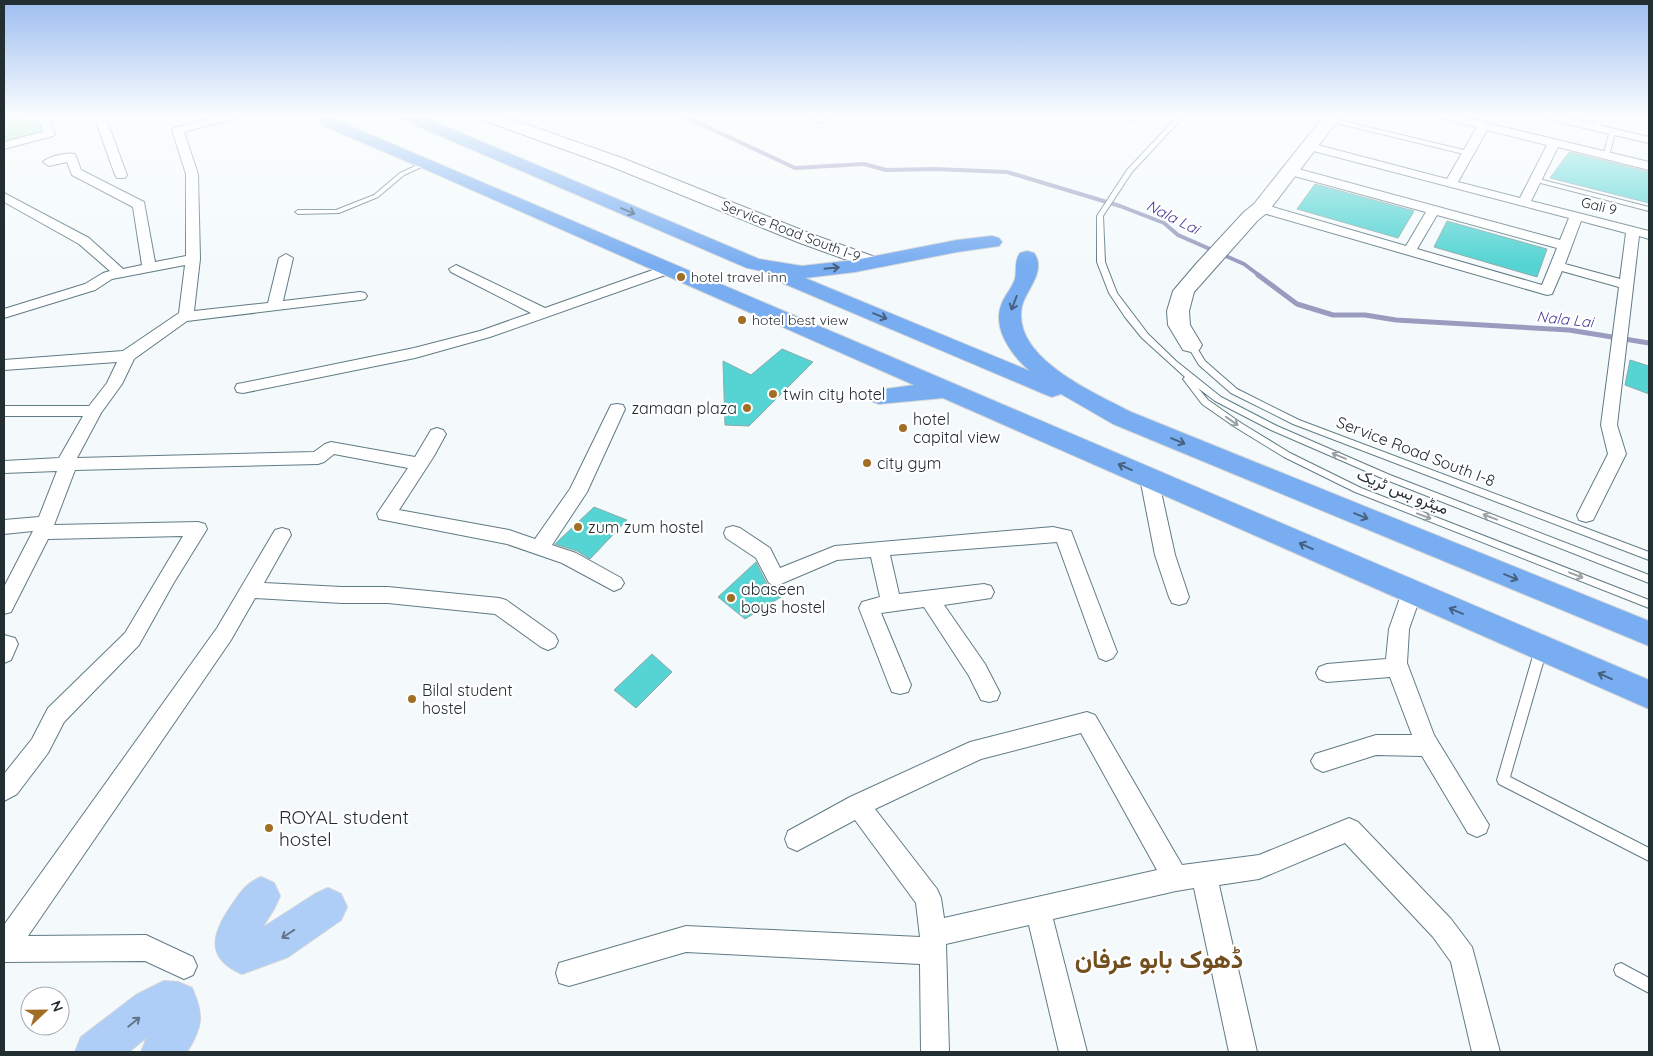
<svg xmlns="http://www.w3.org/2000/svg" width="1653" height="1056" font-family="Quicksand,Vazirmatn,sans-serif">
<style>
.green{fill:#98e5c1}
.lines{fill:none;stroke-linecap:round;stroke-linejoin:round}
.stream-far1{stroke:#999cbf;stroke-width:4}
.stream{stroke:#999cbf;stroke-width:5}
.building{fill:#55d4d3;stroke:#8baaa9}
.lane-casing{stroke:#617b85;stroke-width:2}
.street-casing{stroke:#617b85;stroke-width:2}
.secondary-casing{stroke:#617b85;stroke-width:2}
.primary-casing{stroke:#d3d5d6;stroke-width:2}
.highway-casing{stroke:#d3d5d6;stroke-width:2}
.lane{fill:#fff;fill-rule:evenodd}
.street{fill:#fff;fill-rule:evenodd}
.secondary{fill:#fff;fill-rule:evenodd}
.primary{fill:#afcef7;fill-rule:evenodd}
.highway{fill:#79adf1;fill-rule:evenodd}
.oneway{stroke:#45617f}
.oneway2{stroke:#9ca1a3}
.oneway3{stroke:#62768b}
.poi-dot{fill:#a16e25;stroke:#fff;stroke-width:2}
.labels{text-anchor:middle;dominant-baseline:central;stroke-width:4.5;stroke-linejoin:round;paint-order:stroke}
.far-street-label{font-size:14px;fill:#232e33;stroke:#fff}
.far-poi-label{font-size:14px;fill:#232e33;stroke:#fff;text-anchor:start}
.far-water-label{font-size:15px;font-style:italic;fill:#4d3e98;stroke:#fff}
.poi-label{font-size:16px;fill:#232e33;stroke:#fff;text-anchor:start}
.street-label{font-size:16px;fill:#232e33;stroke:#fff}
.near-poi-label{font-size:19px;fill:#232e33;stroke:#fff;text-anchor:start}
.near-district-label{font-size:25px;font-weight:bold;fill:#724f1e;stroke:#fff}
</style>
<rect width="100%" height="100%" fill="#f4fafc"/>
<path class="green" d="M4,116H25L31,121L45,119L49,134L4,146Z"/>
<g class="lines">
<path class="stream-far1" d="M684,116L795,168L864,164L886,170L934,169L1007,172L1120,206L1164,223L1178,235L1244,264L1260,276"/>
<path class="stream" d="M1258,275L1297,304L1333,315H1365L1396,320L1569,330L1649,343"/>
</g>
<path class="building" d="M1569,152L1649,172V203L1550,178Z
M1315,184L1414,211L1398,238L1297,209Z
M1447,221L1547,249L1537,277L1434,247Z
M782,349L813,362L749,426L725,425L723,361L751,375Z
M1630,360L1649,366V394L1625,385Z
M594,507L627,520L590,559L577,551L555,544Z
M756,562L767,584L776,588L781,597L745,619L718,597Z
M652,654L672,672L636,708L614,690Z"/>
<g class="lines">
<defs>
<path id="lane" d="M1178,116H1184L1132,172L1103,216L1105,262L1117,293L1148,334L1176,361L1221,397L1277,426L1390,475L1649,575V583L1384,479L1271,430L1215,401L1198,388L1208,400L1241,423L1290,453L1361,488L1649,600V608L1355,492L1284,457L1235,427L1202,404L1183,379L1185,377L1142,338L1125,317L1109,293L1097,262V216L1127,170Z
M1481,116H1487L1483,125L1480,127L1477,125Z
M1598,116H1604L1599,128L1596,130L1593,128Z
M1330,118L1468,151L1471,153L1468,155L1328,121V119Z
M1610,131L1615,132L1609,156L1606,158L1603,156Z
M426,161L429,163L428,164L404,175L378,197L339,213L298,214L295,212L298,210H336L374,195L400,173Z
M1535,178L1649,207V211L1533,181L1532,180Z
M1188,343H1194L1205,361L1237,389L1299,420L1649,552V560L1293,424L1231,393L1199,365L1187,345Z
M1541,644L1545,646L1547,649L1510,777L1649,848V861L1499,784L1497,780L1535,649L1537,646Z
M1621,963L1649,978V993L1616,975L1614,970L1616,965Z"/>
<path id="street" d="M43,116L49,117L55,134L53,136L4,149V142L43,132L39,119Z
M94,116H105L127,175L125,178H117L115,175Z
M219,116H238L237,118L184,132L198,174L200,259L194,311L268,303L279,258L286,254L293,258L283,301L360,292L365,293L367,296L365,299L360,300L187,321L134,359L122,384L101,413L77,458L314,452L325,444L331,442L415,457L431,430L437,428L443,430L446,434L434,456L399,510L509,530L535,539L570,489L609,409L611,405L617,404L623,405L625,409L587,492L552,545L576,553L621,578L624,583L621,588L614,591L562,563L507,544L379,519L377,514L408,468L334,454L324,462L318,464L75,470L54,525L198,522L205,524L207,529L173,584L139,645L64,722L48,753L17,794L4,801V774L32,739L48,708L125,633L183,536L48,539L11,612L4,614V587L33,531L4,534V520L39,517L57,471L4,473V461L59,458L83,416H4V406H89L107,383L117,362L4,370V360L123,351L179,313L185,265L112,279L95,290L4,318V309L85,284L103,273L110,271L79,244L4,202V193L89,238L123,269L142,265L133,207L72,175L67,162L49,166L43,162C49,156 67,152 75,154L81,170L144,202L155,262L186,256V174L172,130L174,128Z
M818,116H832L819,123L813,120Z
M1439,116H1458L1649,162V170L1558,147L1531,201L1649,231V239L1639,236L1617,425L1626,454L1593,520L1586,522L1579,520L1577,515L1608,454L1601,425L1619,287L1562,271L1552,294L1547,295L1256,211L1255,208L1261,204L1266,205L1406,246L1426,212L1287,174L1285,171L1291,167L1560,240L1569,218L1306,149L1304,147L1310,143L1447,179L1477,127L1440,118ZM1487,130L1547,145L1520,198L1458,182ZM1437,215L1557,248L1542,285L1417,249ZM1581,221L1626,233L1620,279L1565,264Z
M1540,116H1560L1649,137V143L1545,119Z
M456,265L545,308L664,266H674L676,269L674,272L490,337L415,358L243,393L237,392L235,388L237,384L243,383L414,348L480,331L531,313L451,272L449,269Z
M1149,472L1155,474L1158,478L1175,555L1189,597L1186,603L1179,605L1172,603L1169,597L1155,555L1140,478L1143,474Z
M733,526L740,528L770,548L780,568L835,546L1053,527L1071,531L1117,652L1113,658L1106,661L1099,658L1057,542L890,555L899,594L984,584L991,586L994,592L991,598L944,605L985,664L1000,693L997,700L989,702L981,700L969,676L924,607L881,613L911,685L908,692L900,694L892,692L889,685L859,608L862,602L880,597L871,557L837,560L776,586L769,583L756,558L726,538L724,533L726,528Z
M282,528L289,530L291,535L264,583L342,587H388L499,598L506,600L555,635L558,641L555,647L548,650L541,647L495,614L388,603H342L255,598L231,640L28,936L146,935L193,957L197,966L193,975L184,979L145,961L4,962V925L217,628L275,530Z
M1412,584L1419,586L1422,592L1409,629L1407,663L1434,735L1489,825L1486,833L1477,837L1468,833L1422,756L1376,755L1323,772L1315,768L1311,761L1315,754L1376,735H1412L1390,677L1327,682L1319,679L1316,673L1319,667L1327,664L1386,659L1389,629L1402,592L1405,586Z
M4,635L15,638L18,644L11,660L4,663Z
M1087,712L1095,715L1182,865L1259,855L1349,818L1358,822L1451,919L1472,947L1500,1052H1472L1451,962L1433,937L1345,843L1259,879L1219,885L1257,1052H1229L1194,888L1176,891L1053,919L1087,1052H1059L1029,925L946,944L949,1052H921L920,964L686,952L569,986L559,983L556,973L559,963L686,926L920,937L916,903L855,820L797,851L788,847L785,839L788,831L850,797L970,742ZM1081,733L1157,870L944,918L941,898L937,889L875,809L981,759Z"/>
<path id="secondary" d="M478,116H502L622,158L814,235L878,258L881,262L878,266L871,268L864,266L800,243L610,166L480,119Z
M1127,116H1143L1141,120H1129Z
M1324,116H1341L1268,212L1258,220L1194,292L1189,311L1190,325L1202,345L1199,350L1191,352L1183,350L1168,325L1167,311L1173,291L1196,264L1244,212L1254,204Z"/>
<path id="primary" d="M261,877L274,883L280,896L274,909L262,928L315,894L328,888L341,894L347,907L341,920L288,957L242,974C205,958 212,934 231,906C241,892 245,884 261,877Z
M164,981L178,982L192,988C204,1015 203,1026 187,1052H141L147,1037L129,1052H75L81,1037L136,995Z"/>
<path id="highway" d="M318,116H334L336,120L1649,680V709L943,398L879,404L871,401L867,396L871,391L914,385L420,167L324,126Z
M399,116H421L759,259L802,266L855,260L957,240L992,236L999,238L1002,242L999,246L957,252L855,272L805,278L1030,371C1012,356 991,328 1002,303C1005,295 1012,288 1015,279C1017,270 1014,261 1020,253L1027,251L1034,253C1047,271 1026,290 1022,306C1011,358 1095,393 1131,412L1649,621V646L1113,424L1061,394L1052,397L1044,394L773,279L770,275L771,273L747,268L401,119Z"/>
</defs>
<use href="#lane" class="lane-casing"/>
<use href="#street" class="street-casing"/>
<use href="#secondary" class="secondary-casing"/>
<use href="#primary" class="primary-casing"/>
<use href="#highway" class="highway-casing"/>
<use href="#lane" class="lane"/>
<use href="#street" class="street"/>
<use href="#secondary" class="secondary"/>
<use href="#primary" class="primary"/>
<use href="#highway" class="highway"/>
</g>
<defs><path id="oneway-shaft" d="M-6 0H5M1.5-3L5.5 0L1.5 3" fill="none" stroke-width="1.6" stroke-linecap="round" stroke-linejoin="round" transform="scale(1.25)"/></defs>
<g class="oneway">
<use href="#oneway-shaft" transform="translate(628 211) rotate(23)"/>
<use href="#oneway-shaft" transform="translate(832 268) rotate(-6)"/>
<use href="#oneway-shaft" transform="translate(1014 303) rotate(111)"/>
<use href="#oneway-shaft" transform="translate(880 316) rotate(22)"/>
<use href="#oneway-shaft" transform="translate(1178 441) rotate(22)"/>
<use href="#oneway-shaft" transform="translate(1125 467) rotate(-156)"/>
<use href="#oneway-shaft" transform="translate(1361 516) rotate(22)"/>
<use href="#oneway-shaft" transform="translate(1306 546) rotate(-156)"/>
<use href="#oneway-shaft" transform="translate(1511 577) rotate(22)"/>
<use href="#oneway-shaft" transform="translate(1456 611) rotate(-157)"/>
<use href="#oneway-shaft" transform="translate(1605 676) rotate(-156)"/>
</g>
<g class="oneway2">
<use href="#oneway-shaft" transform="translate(1232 421) rotate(35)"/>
<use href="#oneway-shaft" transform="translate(1339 456) rotate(-157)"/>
<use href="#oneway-shaft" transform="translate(1424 516) rotate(21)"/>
<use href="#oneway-shaft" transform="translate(1490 517) rotate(-159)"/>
<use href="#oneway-shaft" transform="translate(1576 575) rotate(21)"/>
</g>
<g class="oneway3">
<use href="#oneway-shaft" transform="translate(288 934) rotate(146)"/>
<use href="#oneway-shaft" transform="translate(134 1022) rotate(-39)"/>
</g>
<linearGradient id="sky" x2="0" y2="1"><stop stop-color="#9dbdf0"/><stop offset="0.44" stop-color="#fafdfe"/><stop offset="1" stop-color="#fafdfe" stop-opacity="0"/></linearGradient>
<rect width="1653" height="264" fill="url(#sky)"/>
<g class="poi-dot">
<circle cx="681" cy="277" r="5"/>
<circle cx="742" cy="320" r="5"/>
<circle cx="773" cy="394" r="5"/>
<circle cx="747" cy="408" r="5"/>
<circle cx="903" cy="428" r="5"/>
<circle cx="867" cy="463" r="5"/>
<circle cx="578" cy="527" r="5"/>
<circle cx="731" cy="598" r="5"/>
<circle cx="412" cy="699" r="5"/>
<circle cx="269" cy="828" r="5"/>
</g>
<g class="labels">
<g class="far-street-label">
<text transform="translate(1599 206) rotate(14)">Gali 9</text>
<text transform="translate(791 231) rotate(21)">Service Road South I-9</text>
</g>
<g class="far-poi-label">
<text x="691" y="277">hotel travel inn</text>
<text x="752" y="320">hotel best view</text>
</g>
<g class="far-water-label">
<text transform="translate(1173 217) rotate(27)">Nala Lai</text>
<text transform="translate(1565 319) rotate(6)">Nala Lai</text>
</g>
<g class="poi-label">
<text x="783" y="394">twin city hotel</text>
<text x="737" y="408" text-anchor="end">zamaan plaza</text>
<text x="913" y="419">hotel<tspan x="913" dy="18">capital view</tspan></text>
<text x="877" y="463">city gym</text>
<text x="588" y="527">zum zum hostel</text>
<text x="741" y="589">abaseen<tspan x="741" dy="18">boys hostel</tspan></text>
<text x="422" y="690">Bilal student<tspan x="422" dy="18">hostel</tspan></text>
</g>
<g class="street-label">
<text transform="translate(1416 451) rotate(21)">Service Road South I-8</text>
<text transform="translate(1403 491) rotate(22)">میٹرو بس ٹریک</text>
</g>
<g class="near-poi-label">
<text x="279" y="817">ROYAL student<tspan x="279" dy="22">hostel</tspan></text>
</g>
<g class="near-district-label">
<text x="1159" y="958">ڈھوک بابو عرفان</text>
</g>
</g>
<rect width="1653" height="1056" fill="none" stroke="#232e33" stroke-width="10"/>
<g transform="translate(45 1011) rotate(68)"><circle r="24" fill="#ffffff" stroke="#a7abad"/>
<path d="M0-4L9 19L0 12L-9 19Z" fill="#a16e25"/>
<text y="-8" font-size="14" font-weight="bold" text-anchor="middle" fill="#232e33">N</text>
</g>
</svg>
